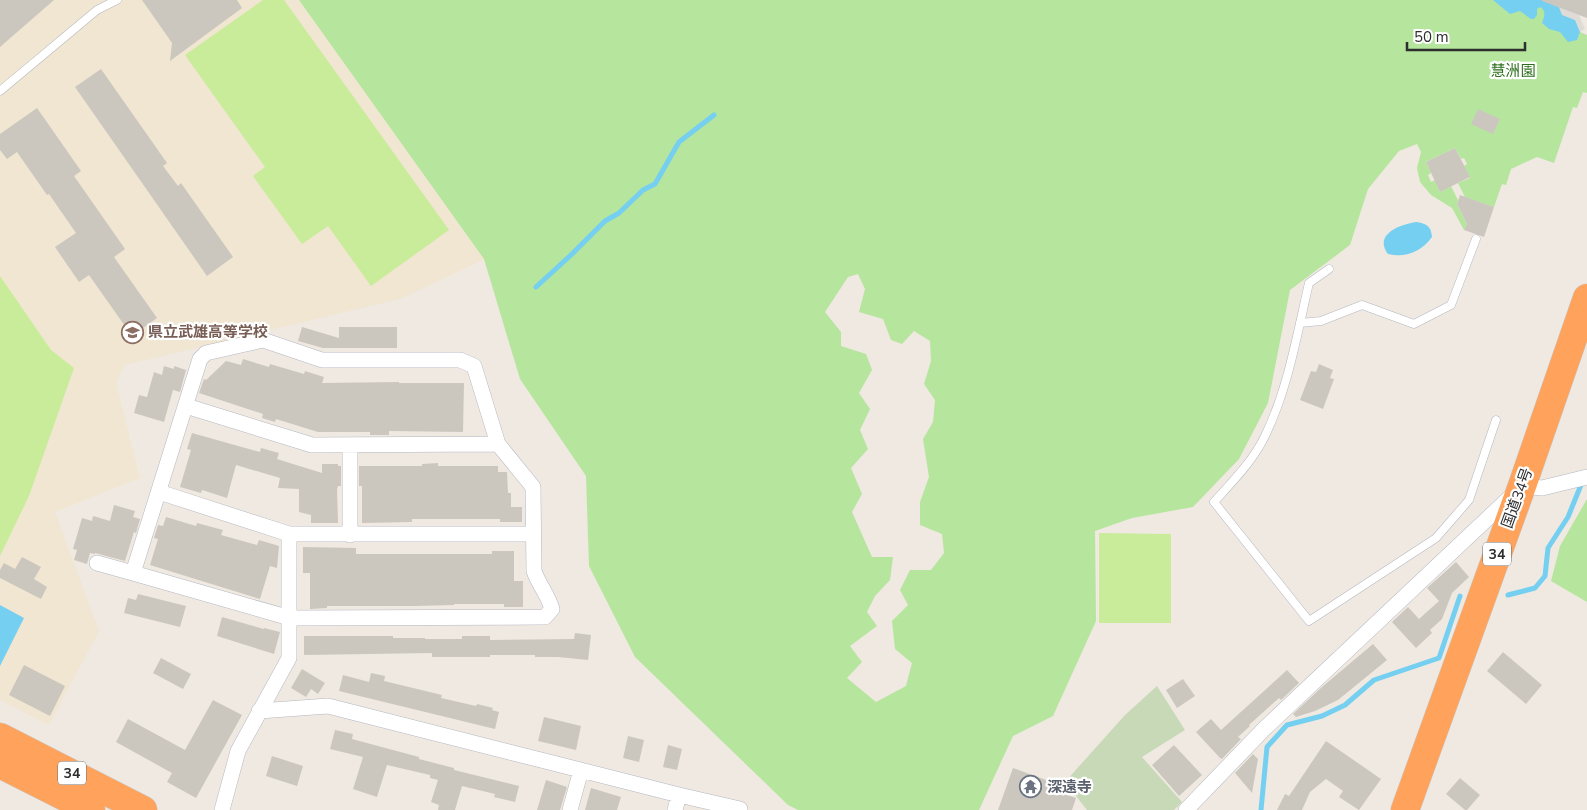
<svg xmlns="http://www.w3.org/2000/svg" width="1587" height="810" font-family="'Nunito Sans','Noto Sans JP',sans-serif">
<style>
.education{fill:#f0e6d1}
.green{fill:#b6e59e;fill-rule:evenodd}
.cemetery{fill:#c8d9b8}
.pitch{fill:#c9ec9a}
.plaza{fill:#dfdcd8}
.water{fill:#75cff0}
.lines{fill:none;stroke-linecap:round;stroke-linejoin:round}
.stream{stroke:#75cff0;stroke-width:5}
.building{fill:#cbc7bf}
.lane-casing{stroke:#b4b7c1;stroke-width:9}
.street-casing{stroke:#b4b7c1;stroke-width:16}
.highway-casing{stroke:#c9c9c9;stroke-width:29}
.lane{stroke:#fff;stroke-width:8}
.street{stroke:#fff;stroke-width:15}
.highway{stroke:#ffa35c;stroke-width:28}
.labels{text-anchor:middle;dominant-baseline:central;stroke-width:4.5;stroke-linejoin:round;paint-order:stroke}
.shield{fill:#fff;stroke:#6d6d6d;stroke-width:1}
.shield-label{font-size:14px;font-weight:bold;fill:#2e2e2e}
.park-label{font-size:15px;fill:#2c6e1b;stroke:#fff}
.education-label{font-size:15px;font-weight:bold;fill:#785e54;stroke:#fff;text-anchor:start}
.street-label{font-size:15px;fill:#2e2e2e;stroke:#fff}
.worship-label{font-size:15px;font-weight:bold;fill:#5b616d;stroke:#fff;text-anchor:start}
</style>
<rect width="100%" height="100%" fill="#efe9e1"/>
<path class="education" d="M0,0H299L484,259L403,298L125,365L116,383L140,478L55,512L99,631L49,725L0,700Z"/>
<path class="green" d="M299,0H1556L1580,32L1587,35V93L1583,92L1577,108L1573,107L1554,163L1537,157L1511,169L1506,185L1502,184L1494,207L1465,197L1458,183L1470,178L1464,166L1467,164L1464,158L1461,159L1455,148L1426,162L1431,173L1428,175L1431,182L1435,180L1440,192L1451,186L1458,200L1457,204L1467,224L1464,230L1452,208L1431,195L1420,182L1417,168L1421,152L1417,144L1399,151L1368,189L1350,245L1290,290L1268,403L1239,459L1193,507L1132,518L1095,531L1096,621L1053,716L1013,736L979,810H798L788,805L635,657L589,566L586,476L520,379L484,259ZM858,274L865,289L859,312L883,319L891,340L902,344L914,331L930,341L931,361L924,384L935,400L933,422L923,439L929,477L920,502V525L942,534L944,553L931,570H910L900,590L908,605L892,621L895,649L912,663L906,686L876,702L847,678L862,662L850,646L877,626L867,612L875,596L890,580L893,557H872L852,512L862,494L851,468L868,449L860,430L870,409L859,393L872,370L866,354L841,346V332L825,312L848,277Z
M1587,499V602L1551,581L1560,546Z"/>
<path class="cemetery" d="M1157,686L1185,730L1142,757L1182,802L1174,810H1087L1065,782L1125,715Z"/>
<path class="pitch" d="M263,0H284L449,230L371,286L328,226L302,244L253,176L265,167L185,55Z
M0,276L51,350L74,368L29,496L0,556Z
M1099,533L1171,534V623H1099Z"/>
<path class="plaza" d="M1556,0H1561L1566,10L1579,15L1585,29L1580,32L1575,20L1562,16Z"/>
<path class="water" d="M1493,0H1556L1562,15L1575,20L1580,32L1577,40L1568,42L1560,32L1549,29L1542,23C1544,17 1547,11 1540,7L1537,9V15L1534,19H1531L1520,11L1510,14Z
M1417,222C1427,224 1431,226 1432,237C1421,252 1406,258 1388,254C1373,234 1401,224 1417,222Z
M0,605L24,618L0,666Z"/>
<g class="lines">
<path class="stream" d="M536,287L571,255L605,221L619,213L643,190L655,184L679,142L714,115
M1508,595L1535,588L1545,576L1548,548L1568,517L1583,480
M1261,810L1267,747L1287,725L1322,716L1345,705L1374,680L1439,658L1460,596"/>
</g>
<path class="building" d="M0,0H54L0,47Z
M142,0H237L242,8L170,61L172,43Z
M1542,0H1587V18L1542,1Z
M101,69L167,163L163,166L178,186L181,183L233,257L207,276L75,87Z
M37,108L81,171L74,176L125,249L114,257L157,318L132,336L89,275L79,282L55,247L76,233L49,194L47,195L17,152L7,159L0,150V134Z
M1478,109L1500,119L1493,134L1471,124Z
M1455,148L1470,177L1440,192L1426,162Z
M1460,195L1494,207L1484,237L1464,230L1467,224L1457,204Z
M302,327L339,338V327H397V348H323L298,341Z
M243,359L269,367L270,364L304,374L305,371L324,377L322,383L399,382V383H464L463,432L389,431V435H370V432H318L276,419L275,422L262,418L263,414L199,393L204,379L206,380L226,361L241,365Z
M1319,364L1333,370L1330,378L1334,379L1323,409L1300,400L1311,371L1316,372Z
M164,366L174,369V366L186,370L180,392L173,390L164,422L134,413L139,395L147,397L154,372L162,375Z
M192,433L260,452L261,448L279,453L277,459L322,473V464H338V466H341V486H338L337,489L338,523H311V515L299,512V489L278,488L280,478L236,465L227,498L202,490L201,493L180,487L191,450L187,449Z
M438,463V466H498V472H507L508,493H511V507H522V522H500V519H412V522L362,523V486H359V466H422V464Z
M114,505L135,511L133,517L140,519L136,533L134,532L125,561L95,553V554L90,553L87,564L74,560L77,550L73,549L82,518L92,521L93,516L110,521Z
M166,517L196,526L197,523L223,530L221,535L257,545L259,540L279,546L277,568L270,566L260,599L150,565L158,539L154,538L158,525L163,526Z
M303,547L356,548V554H492V551H514V581H523V607H504V604H454V605L415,606H327V608L310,609V573H303Z
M22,557L41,567L34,579L47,587L41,599L0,578V570L4,563L15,569Z
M1456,562L1469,577L1452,593L1442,619L1430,630L1432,633L1416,648L1392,622L1408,607L1419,619L1439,601L1427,588Z
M138,594L186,606L180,627L124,613L128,598L136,600Z
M222,617L264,629V628L280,632L274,654L217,636Z
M575,633L591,635L588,660L558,657H535V655H490V657H432V653L304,655V636H393V638H425V639H462V636H490V640L574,639Z
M1373,644L1387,660L1338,700L1315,711L1296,717L1293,714L1322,687Z
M1503,652L1542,685L1526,704L1487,671Z
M161,658L191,674L183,689L153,673Z
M24,665L65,686L50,716L9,695Z
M302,669L325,683L318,694L311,689L306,697L291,688Z
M1287,670L1299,683L1281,700L1279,698L1249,725L1250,726L1238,737L1241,739L1222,759L1220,758L1196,732L1211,719L1221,730Z
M371,673L385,676L384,681L442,695L441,698L476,706L477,704L493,708L492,710L499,712L495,729L339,691L343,675L369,682Z
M1183,679L1195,696L1177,708L1166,690Z
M213,700L242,715L196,798L167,782L172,773L116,742L128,719L185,750Z
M544,717L581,726L576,750L538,741Z
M335,730L353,734L352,739L419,757V759L454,768V770L519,786L515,802L494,797L495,794L462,786L455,810H438L439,805L431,802L438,780L430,778V775L387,765L377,797L353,789L363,757L330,749Z
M628,736L644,740L639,762L623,758Z
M1326,741L1381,779L1359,810L1339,797L1343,791L1326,779L1310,792L1302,810H1277L1285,794L1289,796Z
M668,745L682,749L677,770L663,767Z
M1174,745L1202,775L1179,796L1152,765Z
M1253,754L1258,759L1252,793L1235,773Z
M272,756L303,766L297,786L266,776Z
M1013,768L1057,784L1054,790L1076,798L1072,810H998Z
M1460,778L1480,795L1467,810H1465L1446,794Z
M546,780L567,787L560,810H537Z
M591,788L621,797L617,810H585Z"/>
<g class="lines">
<defs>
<path id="lane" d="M0,91L97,10L117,0
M1329,269L1309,283C1297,334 1288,390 1264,438C1252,462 1232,482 1214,502L1309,621L1436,538L1469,500L1496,420
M1300,323L1321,321L1362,305L1414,324L1451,305L1476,239"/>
<path id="street" d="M263,340L322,360H460L474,366L498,444L533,487L534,571C539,585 548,595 552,609L545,617L290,618L133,573L200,359L206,353Z
M186,406L312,445L498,444
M350,445V535
M159,492L289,534H534
M97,563L133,573
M259,711L328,706L679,795L740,809
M222,810L238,751L289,658V534
M570,810L581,770
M675,810L679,795
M1186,810L1264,729L1522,486L1542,488L1587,477"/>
<path id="highway" d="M0,737L143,810
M0,764L91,810
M1405,810L1522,486L1587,298"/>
</defs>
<use href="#lane" class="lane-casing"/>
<use href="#street" class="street-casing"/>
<use href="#highway" class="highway-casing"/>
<use href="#lane" class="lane"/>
<use href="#street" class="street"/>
<use href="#highway" class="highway"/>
</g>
<defs>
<symbol id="school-ring" viewBox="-11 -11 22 22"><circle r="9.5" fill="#fff" stroke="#8d6e63" stroke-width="1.5"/><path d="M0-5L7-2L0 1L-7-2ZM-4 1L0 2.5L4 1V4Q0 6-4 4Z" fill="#8d6e63"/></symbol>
<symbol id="temple-ring" viewBox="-11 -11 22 22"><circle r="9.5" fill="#fff" stroke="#6b7280" stroke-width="1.5"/><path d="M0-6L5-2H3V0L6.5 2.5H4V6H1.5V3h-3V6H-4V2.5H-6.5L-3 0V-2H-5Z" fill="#6b7280"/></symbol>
</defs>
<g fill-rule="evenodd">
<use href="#school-ring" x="120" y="320" width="25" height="25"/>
<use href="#temple-ring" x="1018" y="774" width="25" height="25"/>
</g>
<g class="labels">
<g class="shield">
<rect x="1483" y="542.5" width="28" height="23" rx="4"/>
<rect x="58" y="761.5" width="28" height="23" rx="4"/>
</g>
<g class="shield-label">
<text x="1497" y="554">34</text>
<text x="72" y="773">34</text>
</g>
<g class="park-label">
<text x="1513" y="71">慧洲園</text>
</g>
<g class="education-label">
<text x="148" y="332">県立武雄高等学校</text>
</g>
<g class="street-label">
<text transform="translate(1517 498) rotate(-70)">国道34号</text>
</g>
<g class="worship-label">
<text x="1047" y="787">深遠寺</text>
</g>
</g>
<path d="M1407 42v8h118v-8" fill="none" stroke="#2e2e2e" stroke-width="2.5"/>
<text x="1414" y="42" font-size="15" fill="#2e2e2e" stroke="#ffffff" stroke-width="4" paint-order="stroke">50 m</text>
</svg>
